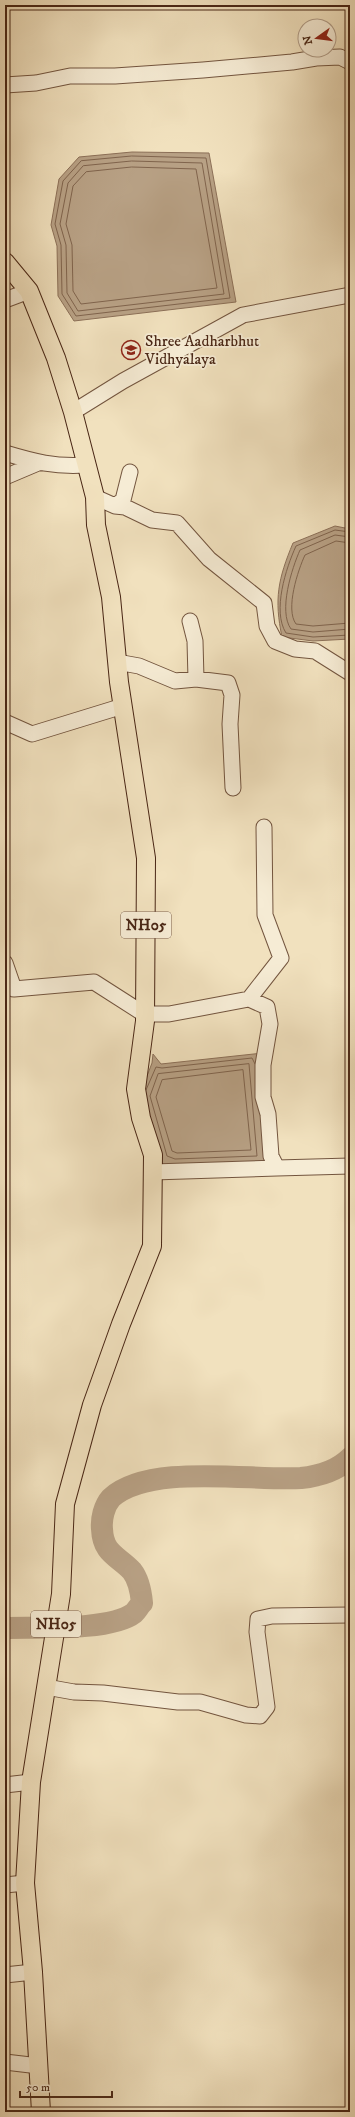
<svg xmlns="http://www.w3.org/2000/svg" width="355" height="2117" font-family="'IM FELL DW Pica',serif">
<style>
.water{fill:#b8a185;stroke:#8c7058}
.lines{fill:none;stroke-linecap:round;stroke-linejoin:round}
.shore{stroke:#80644d;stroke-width:1}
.river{stroke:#b8a185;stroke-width:22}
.minor-casing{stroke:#73553f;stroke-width:17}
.major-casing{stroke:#492615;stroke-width:20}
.minor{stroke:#f6ecd5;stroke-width:15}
.major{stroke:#f1e1be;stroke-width:18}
.labels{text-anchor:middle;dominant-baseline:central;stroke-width:3.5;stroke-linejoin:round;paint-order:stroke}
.shield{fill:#f6ecd5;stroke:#7d614f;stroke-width:1}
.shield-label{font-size:15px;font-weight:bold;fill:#492615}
.poi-label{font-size:16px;fill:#492615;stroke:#f6ecd5;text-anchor:start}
</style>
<rect width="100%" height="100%" fill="#f1e1be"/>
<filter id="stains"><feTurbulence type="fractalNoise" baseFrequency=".005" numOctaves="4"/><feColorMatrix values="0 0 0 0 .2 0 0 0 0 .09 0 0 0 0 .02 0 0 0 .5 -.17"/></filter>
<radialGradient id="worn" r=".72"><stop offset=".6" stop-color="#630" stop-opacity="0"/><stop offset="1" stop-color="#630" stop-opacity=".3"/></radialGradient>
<path class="water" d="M132,152L209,153L236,302L74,321L58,296L57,246L51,225L59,179L79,157Z
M335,526L350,529V639L313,641L282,637C274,599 278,579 293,543Z
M263,1053L268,1162L173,1168L162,1163L158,1159L147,1123L144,1084L152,1063L153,1054L161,1064Z"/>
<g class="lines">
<path class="shore" d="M132,156L206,158L230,298L76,316L62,294L61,245L55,224L63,181L81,161Z
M132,161L202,163L224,294L78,311L67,293L66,245L60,224L68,183L83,166Z
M132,167L196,169L217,288L81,304L73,291L72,245L66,224L73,186L86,172Z
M350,532L335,530L296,546C286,568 272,611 286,633L313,637L350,635
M350,537L335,535L300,550C292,568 278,611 291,629L313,632L350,629
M350,543L336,541L305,555C298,570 285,609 296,624L313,626L350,623
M249,1064L257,1156L175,1159L167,1156L150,1096L158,1074Z
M243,1070L251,1150L177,1153L172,1151L156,1097L162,1080Z
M146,1090L156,1067L162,1068L252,1058L255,1064"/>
<path class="river" d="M5,1628C36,1627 111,1631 134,1613C137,1610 139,1606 142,1603C141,1592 139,1580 132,1571C118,1556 103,1554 102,1529C101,1519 104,1506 111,1498C149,1463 251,1481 301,1478C319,1476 337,1471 350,1458"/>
<defs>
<path id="minor" d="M5,85L36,83L70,76H115L203,70L292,62L316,58L340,57L350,62
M5,300L29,291
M73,412L123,381L243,315L350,295
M5,453C35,462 54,467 86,465
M5,477L38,463
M95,497L115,506L125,507L152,520L177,523L209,559L264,603L267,626L275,641L295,649L315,651L350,673
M115,506L123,500L130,472
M190,621L195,641L196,679
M117,662L139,666L175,681L196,679L228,683L232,695L230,724L233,788
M5,722L32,734L123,706
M5,963L14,989L94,982L144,1014H169L249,999L267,1007L270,1024L263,1065V1097L268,1114L271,1156L277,1168L153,1172
M249,999L281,958L265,915L264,827
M277,1168L350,1166
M46,1687L74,1692L103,1693L178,1702H200L246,1715L260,1716L267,1707L257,1632L258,1619L272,1616L350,1615
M5,1785L31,1782
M5,1885L25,1883
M5,1975L33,1972
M5,2062L39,2066"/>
<path id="major" d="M5,262L29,291L56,358L73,412L95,497L96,525L111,597L119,682L146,858L145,1021L136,1089L141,1118L153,1155L152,1246L121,1324L92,1405L65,1504L61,1594L31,1782L25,1883L33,1972L41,2112"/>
</defs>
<use href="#minor" class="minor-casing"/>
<use href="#major" class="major-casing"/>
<use href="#minor" class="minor"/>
<use href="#major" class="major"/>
</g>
<defs>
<symbol id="school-ring" viewBox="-11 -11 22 22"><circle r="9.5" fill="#f6ecd5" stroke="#8f2418" stroke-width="1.5"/><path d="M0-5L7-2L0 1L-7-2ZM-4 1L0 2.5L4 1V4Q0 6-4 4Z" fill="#8f2418"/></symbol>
</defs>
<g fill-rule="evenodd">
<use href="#school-ring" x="120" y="339" width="22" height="22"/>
</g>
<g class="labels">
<g class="shield">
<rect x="121" y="912" width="50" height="26" rx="3"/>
<rect x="31" y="1611" width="50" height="26" rx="3"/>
</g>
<g class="shield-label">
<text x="146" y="925">NH05</text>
<text x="56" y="1624">NH05</text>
</g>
<g class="poi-label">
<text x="145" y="341">Shree Aadharbhut<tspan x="145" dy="18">Vidhyalaya</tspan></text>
</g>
</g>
<rect width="355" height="2117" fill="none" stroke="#f1e1be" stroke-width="20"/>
<rect x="6" y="6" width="343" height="2105" fill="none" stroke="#492615" stroke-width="2"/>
<rect x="10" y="10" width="335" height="2097" fill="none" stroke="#492615"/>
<g transform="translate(317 38) rotate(256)"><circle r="19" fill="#f6ecd5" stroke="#b19d88"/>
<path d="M0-3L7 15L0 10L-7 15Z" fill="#8f2418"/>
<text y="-6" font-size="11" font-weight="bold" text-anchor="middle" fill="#492615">N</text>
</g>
<path d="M20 2091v6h92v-6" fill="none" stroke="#492615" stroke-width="2"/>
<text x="26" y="2091" font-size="12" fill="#492615" stroke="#f6ecd5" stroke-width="3" paint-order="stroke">50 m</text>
<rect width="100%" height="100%" filter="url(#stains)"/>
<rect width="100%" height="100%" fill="url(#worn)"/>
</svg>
